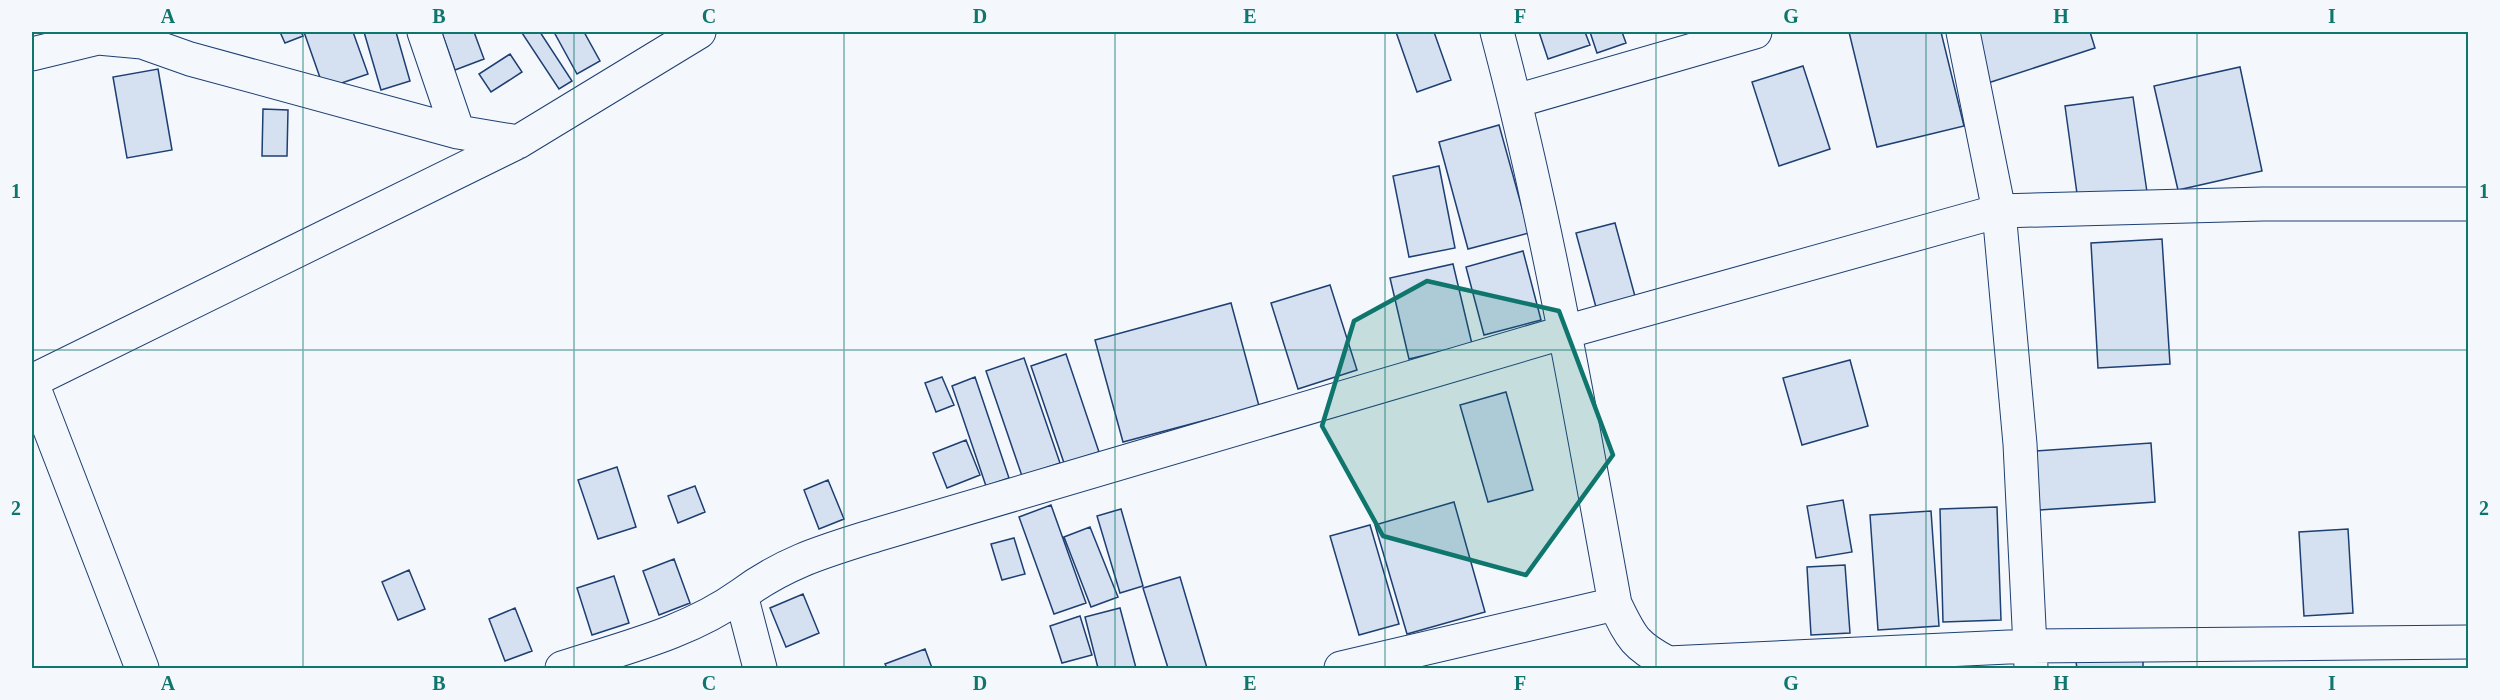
<svg xmlns="http://www.w3.org/2000/svg" width="2500" height="700" font-family="Georgia,serif">
<style>
.building{fill:#d5e0f0;stroke:#1d3f73;stroke-width:1.5}
.lines{fill:none;stroke-linecap:round;stroke-linejoin:round}
.street-casing{stroke:#1d3f73;stroke-width:35}
.street{stroke:#f4f7fb;stroke-width:33}
.marked{fill:#0f766e;fill-opacity:0.2;stroke:#0f766e;stroke-width:4.5;stroke-linejoin:round}
.grid{fill:none;stroke:#0f766e;stroke-width:1.5;stroke-opacity:0.55}
.neatline{fill:none;stroke:#0f766e;stroke-width:2}
.grid-label{font-size:20px;text-anchor:middle;font-weight:bold;fill:#0f766e}
</style>
<rect width="100%" height="100%" fill="#f4f7fb"/>
<path class="building" d="M280,32H301L303,36L285,43Z
M304,32H353L368,74L324,89Z
M364,32H396L410,81L381,90Z
M447,32H474L484,59L455,70L442,33Z
M525,32H540L572,81L559,89L522,33Z
M554,32H584L600,61L577,74Z
M1396,32H1434L1451,80L1417,92Z
M1539,32H1585L1590,45L1548,59Z
M1590,32H1622L1626,43L1597,53Z
M1849,32H1941L1964,126L1877,147Z
M1972,32H2090L2095,48L1988,83Z
M510,54L522,72L491,92L479,74Z
M1803,66L1830,149L1779,166L1752,82Z
M2240,67L2262,171L2178,190L2154,86Z
M158,69L172,150L127,158L113,77Z
M2133,97L2147,192L2078,201L2065,106Z
M263,109L288,110L287,156H262Z
M1499,125L1529,233L1468,249L1439,142Z
M1439,166L1455,248L1409,257L1393,176Z
M1615,223L1636,300L1597,311L1576,233Z
M2162,239L2170,364L2098,368L2091,243Z
M1523,251L1541,320L1484,335L1466,267Z
M1453,264L1472,344L1409,359L1390,278Z
M1330,285L1357,370L1298,389L1271,303Z
M1231,303L1259,406L1123,442L1095,340Z
M1066,354L1099,452L1064,463L1031,366Z
M1024,358L1060,463L1022,476L986,371Z
M1850,360L1868,426L1802,445L1783,378Z
M942,377L954,405L936,412L925,383Z
M975,377L1009,478L986,486L952,386Z
M1506,392L1533,490L1488,502L1460,405Z
M966,440L980,475L947,488L933,453Z
M2151,443L2155,502L2026,511L2022,452Z
M617,467L636,527L598,539L578,480Z
M828,480L844,519L819,529L804,490Z
M695,486L705,512L678,523L668,496Z
M1843,500L1852,552L1816,558L1807,506Z
M1454,502L1485,612L1407,634L1375,525Z
M1051,505L1086,603L1054,614L1019,517Z
M1997,507L2001,620L1943,622L1940,509Z
M1121,509L1143,586L1120,593L1097,516Z
M1931,511L1939,626L1878,630L1870,515Z
M1370,525L1399,624L1359,635L1330,536Z
M1090,527L1118,597L1091,607L1064,537Z
M2348,529L2353,613L2304,616L2299,532Z
M1014,538L1025,574L1002,580L991,544Z
M674,559L690,603L659,615L643,571Z
M1845,565L1850,633L1811,635L1807,567Z
M409,570L425,609L398,620L382,582Z
M614,576L629,623L592,635L577,588Z
M1180,577L1207,668H1168L1143,588Z
M803,594L819,633L786,647L770,608Z
M515,608L532,651L505,661L489,619Z
M1120,608L1136,668H1098L1085,617Z
M1080,616L1092,655L1062,663L1050,626Z
M925,649L932,668H887L885,664Z
M2143,658V668H2077L2076,662Z"/>
<g class="lines">
<defs>
<path id="street" d="M424,32L458,132
M1497,32C1547,220 1580,412 1615,604C1631,637 1634,645 1668,663L2030,646L2468,642
M1963,32L1999,211L2020,444L2031,667
M32,54L98,38L142,42L190,59L458,132L518,142
M1516,101L1755,32
M32,381L518,142L699,32
M32,383L142,668
M562,668C623,648 688,633 741,595
M760,668L741,595C785,562 825,551 876,535L1565,332L1999,211L2263,204H2468
M1341,668L1615,604"/>
</defs>
<use href="#street" class="street-casing"/>
<use href="#street" class="street"/>
</g>
<path class="marked" d="M1427,281L1559,311L1613,455L1526,575L1383,536L1322,426L1354,321Z"/>
<path class="grid" d="M303,32V668M574,32V668M844,32V668M1115,32V668M1385,32V668M1656,32V668M1926,32V668M2197,32V668M32,350H2468"/>
<rect width="2500" height="700" fill="none" stroke="#f4f7fb" stroke-width="66"/>
<rect x="33" y="33" width="2434" height="634" class="neatline"/>
<g class="grid-label">
<text x="168" y="23">A</text>
<text x="439" y="23">B</text>
<text x="709" y="23">C</text>
<text x="980" y="23">D</text>
<text x="1250" y="23">E</text>
<text x="1520" y="23">F</text>
<text x="1791" y="23">G</text>
<text x="2061" y="23">H</text>
<text x="2332" y="23">I</text>
<text x="16" y="198">1</text>
<text x="2484" y="198">1</text>
<text x="16" y="515">2</text>
<text x="2484" y="515">2</text>
<text x="168" y="690">A</text>
<text x="439" y="690">B</text>
<text x="709" y="690">C</text>
<text x="980" y="690">D</text>
<text x="1250" y="690">E</text>
<text x="1520" y="690">F</text>
<text x="1791" y="690">G</text>
<text x="2061" y="690">H</text>
<text x="2332" y="690">I</text>
</g>
</svg>
